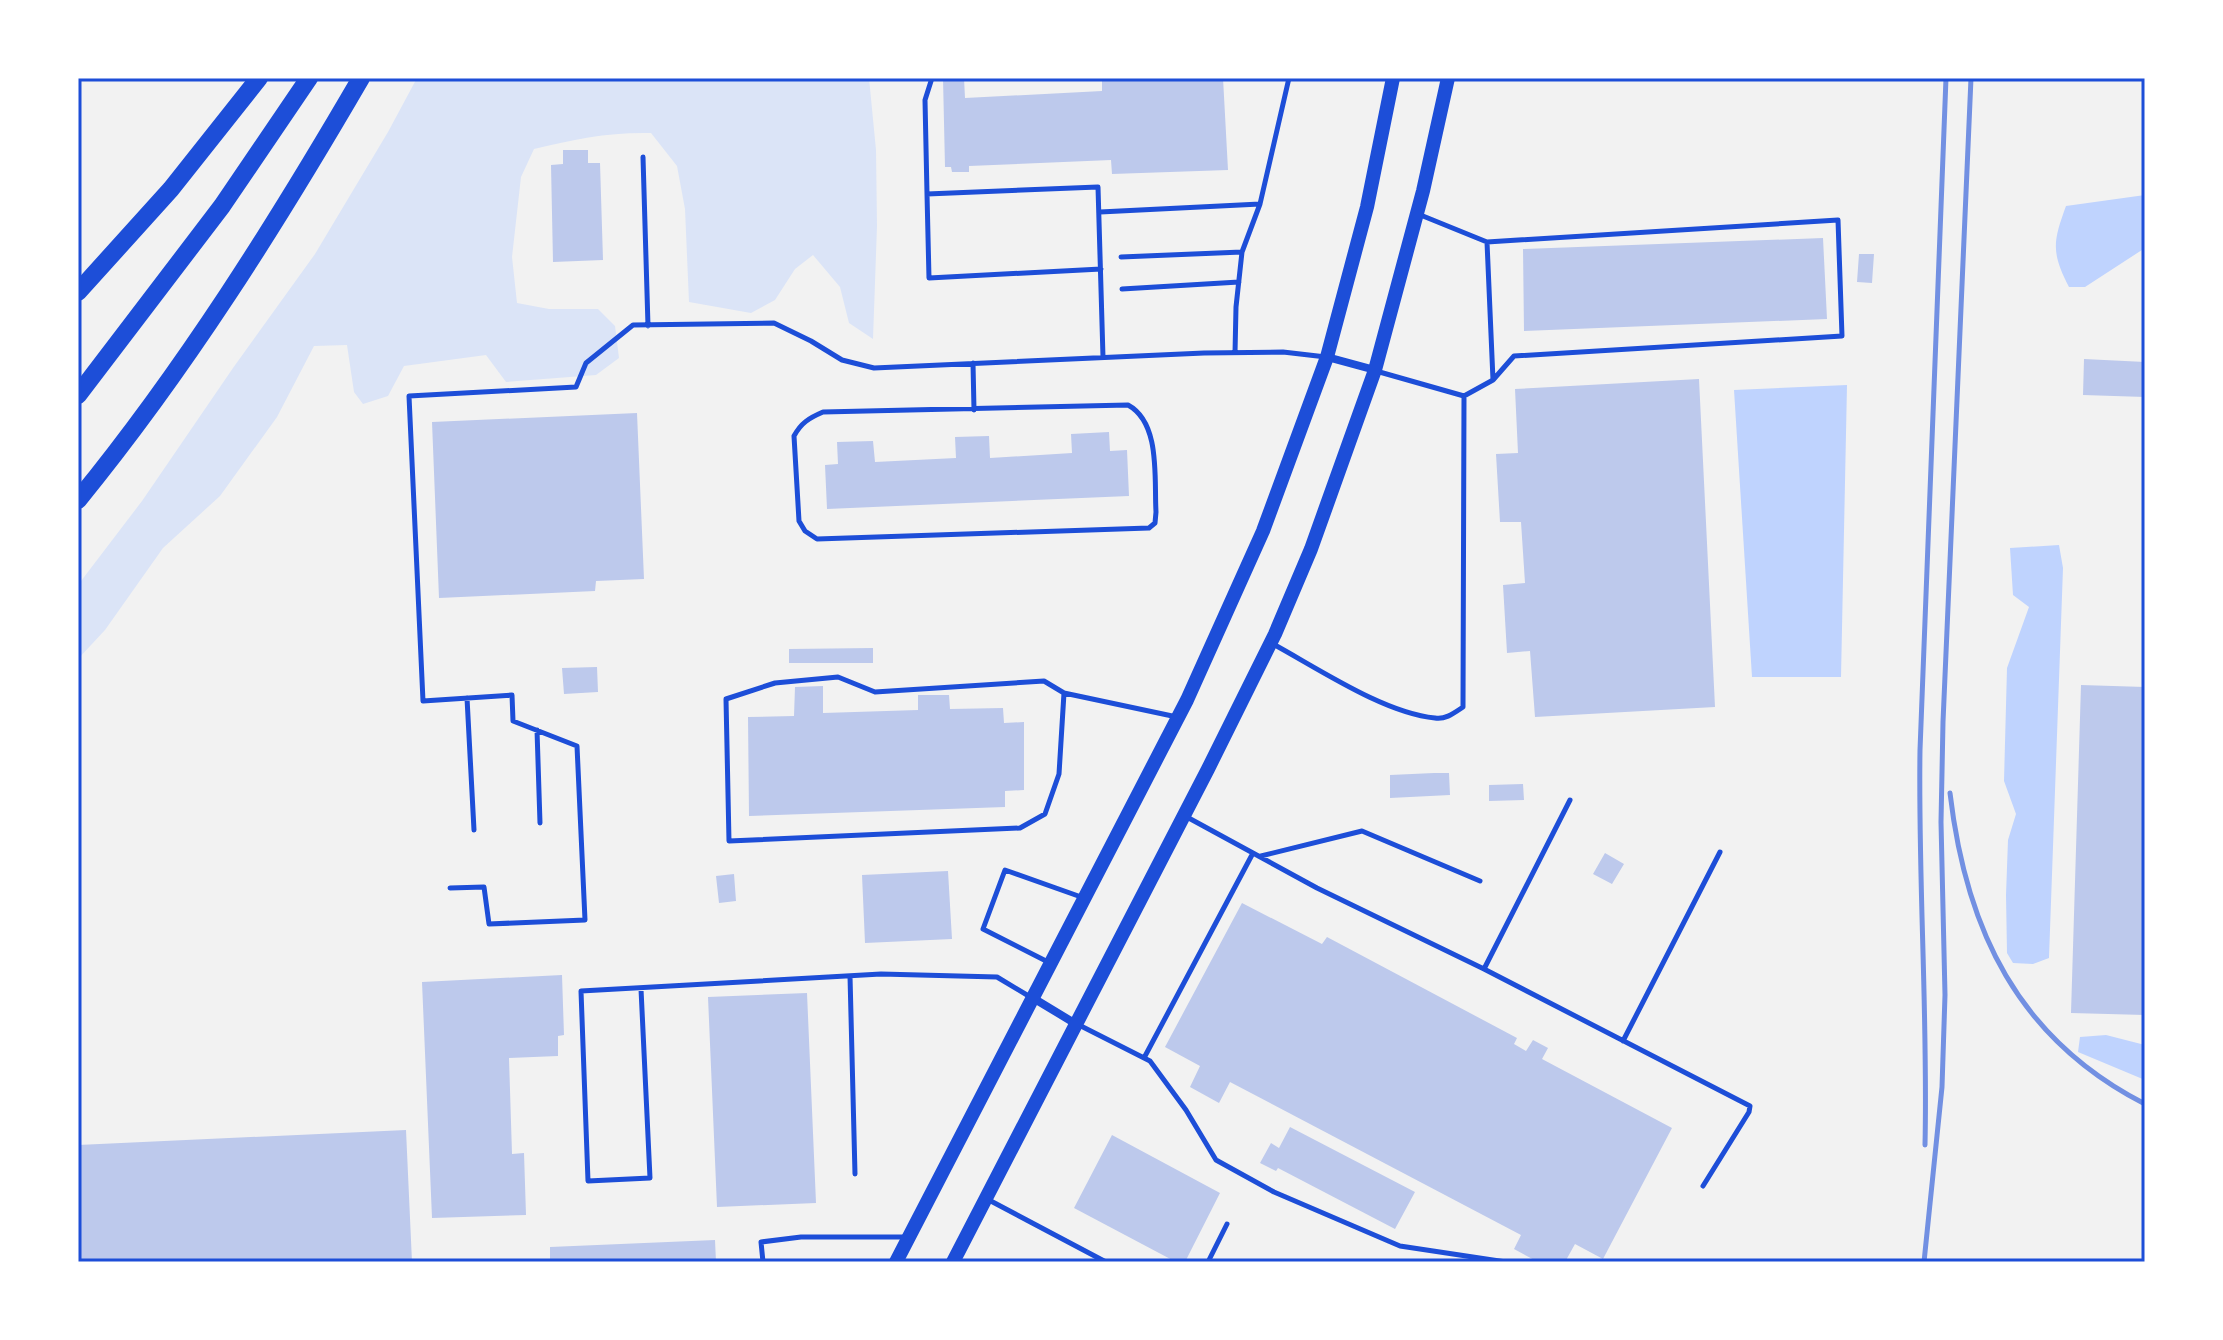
<svg xmlns="http://www.w3.org/2000/svg" width="2223" height="1340" font-family="'IBM Plex Serif',serif">
<style>
.green{fill:#dbe4f7}
.water{fill:#bfd3fe}
.building{fill:#bdc9ec}
.lines{fill:none;stroke-linecap:round;stroke-linejoin:round}
.service{stroke:#1d4ed8;stroke-width:5}
.minor{stroke:#1d4ed8;stroke-width:8}
.primary{stroke:#1d4ed8;stroke-width:14}
.motorway{stroke:#1d4ed8;stroke-width:18}
.rail{stroke:#7290e2;stroke-width:5}
.neatline{fill:none;stroke:#1d4ed8;stroke-width:3}
</style>
<rect width="100%" height="100%" fill="#f2f2f2"/>
<path class="green" d="M417,78H869L876,150L877,226L873,339L849,323L840,287L813,255L795,269L775,300L751,313L689,302L685,209L677,166L651,133C610,132 574,139 534,149L521,177L512,257L517,303L549,309H598L615,326L619,358L596,375L506,382L486,355L404,366L388,396L363,404L354,392L347,345L314,346L277,417L220,496L163,548L105,630L78,659V585L142,501L233,368L315,254L388,132Z"/>
<path class="water" d="M2145,195V248L2085,287H2069C2051,252 2053,242 2066,206Z
M1847,385L1841,677H1752L1734,390Z
M2059,545L2063,568L2049,958L2033,964L2013,963L2007,953L2006,895L2008,840L2016,814L2004,781L2007,668L2029,607L2013,595L2010,548Z
M2106,1035L2145,1045V1080L2078,1052L2080,1037Z"/>
<path class="building" d="M943,78H964L965,98L1102,91V78H1223L1228,170L1112,174L1111,160L969,166V172H952L951,167H945Z
M563,150H588V163H600L603,260L553,262L551,165L563,164Z
M1823,238L1827,319L1524,331L1523,249Z
M1859,254H1874L1872,283L1857,282Z
M2084,359L2145,362V397L2083,395Z
M1699,379L1715,707L1535,717L1530,651L1507,653L1503,585L1525,583L1521,522H1500L1496,454L1518,453L1515,389Z
M637,413L644,579L596,581L595,591L439,598L432,422Z
M1109,432L1110,451L1127,450L1129,496L827,509L825,465L838,464L837,442L873,441L875,462L956,458L955,437L989,436L990,458L1072,453L1071,434Z
M873,648V663H789V649Z
M597,667L598,692L564,694L562,668Z
M2081,685L2145,687V1015L2071,1013Z
M823,686V713L918,710V695H949L950,709L1003,708L1004,723L1024,722V790L1005,791V807L749,816L748,717L794,716L795,687Z
M1434,773H1449L1450,795L1390,798V775Z
M1523,784L1524,800L1489,801V785Z
M1605,853L1624,864L1612,884L1593,874Z
M948,871L952,939L865,943L862,875Z
M734,874L736,901L719,903L716,876Z
M1242,903L1322,944L1327,937L1517,1038L1514,1044L1526,1051L1533,1040L1548,1048L1542,1059L1672,1128L1603,1259L1575,1244L1565,1262H1538L1514,1249L1521,1235L1230,1082L1219,1103L1190,1087L1200,1066L1165,1047Z
M562,975L564,1035L558,1036V1056L509,1058L512,1154L524,1153L526,1215L432,1218L422,982Z
M807,993L816,1203L717,1207L708,997Z
M1290,1127L1415,1192L1395,1229L1278,1168L1276,1171L1260,1163L1271,1143L1279,1148Z
M406,1130L412,1262H78V1145Z
M1112,1135L1220,1193L1185,1262H1176L1074,1208Z
M715,1240L716,1262H550V1247Z"/>
<g class="lines">
<path class="service" d="M932,78L925,100L927,194L1098,187L1103,357
M643,157L648,326
M927,194L929,278L1101,269
M1100,212L1260,204
M1418,214L1487,242L1838,220L1842,336L1514,356L1493,380L1464,396
M1487,242L1493,380
M1121,257L1242,252
M1122,289L1239,282
M1235,353L1236,307L1242,252L1260,204L1289,78
M973,363L974,410
M1128,405C1161,423 1154,479 1156,512L1155,523L1149,528L817,539L805,531L799,521L794,436C801,423 809,418 823,412Z
M1273,644C1319,669 1384,713 1435,718C1445,720 1454,713 1463,707L1464,396L1376,371
M1064,693L1044,681L875,692L838,677L775,683L726,699L729,841L1020,828L1045,814L1059,774L1064,693L1177,717
M467,698L474,830
M537,730L540,823
M1185,816L1317,888L1484,969L1750,1106L1749,1112L1703,1186
M1261,856L1362,831L1480,881
M450,888L484,887L489,924L585,920L577,746L513,721L512,695L423,701L409,396L576,387L586,363L633,325L774,323L811,341L842,360L874,368L1204,353L1283,352L1326,357
M1050,963L983,929L1005,870L1084,898
M1484,969L1570,800
M850,976L855,1174
M641,989L650,1178L588,1181L581,991L881,974L997,977L1032,998
M1077,1024L1150,1061L1186,1110L1216,1160L1274,1192L1400,1246L1506,1262
M1623,1041L1720,852
M1144,1058L1253,853
M987,1199L1106,1262
M763,1262L761,1242L801,1237H906
M1208,1262L1227,1224"/>
<path class="minor" d="M1327,357L1375,370
M1033,998L1076,1024"/>
<path class="primary" d="M896,1262L1187,700L1263,531L1327,357L1367,207L1393,78
M953,1262L1208,769L1275,634L1311,549L1375,370L1423,191L1448,78"/>
<path class="motorway" d="M78,292L171,189L259,78
M78,395L222,206L309,78
M78,500C185,369 276,224 361,78"/>
<path class="rail" d="M1950,793C1966,930 2018,1039 2145,1104
M1925,1145C1928,1013 1918,882 1920,750L1946,78
M1924,1262L1942,1087L1945,995L1941,822L1943,722L1971,78"/>
</g>
<rect width="2223" height="1340" fill="none" stroke="#ffffff" stroke-width="160"/>
<rect x="80" y="80" width="2063" height="1180" class="neatline"/>
</svg>
